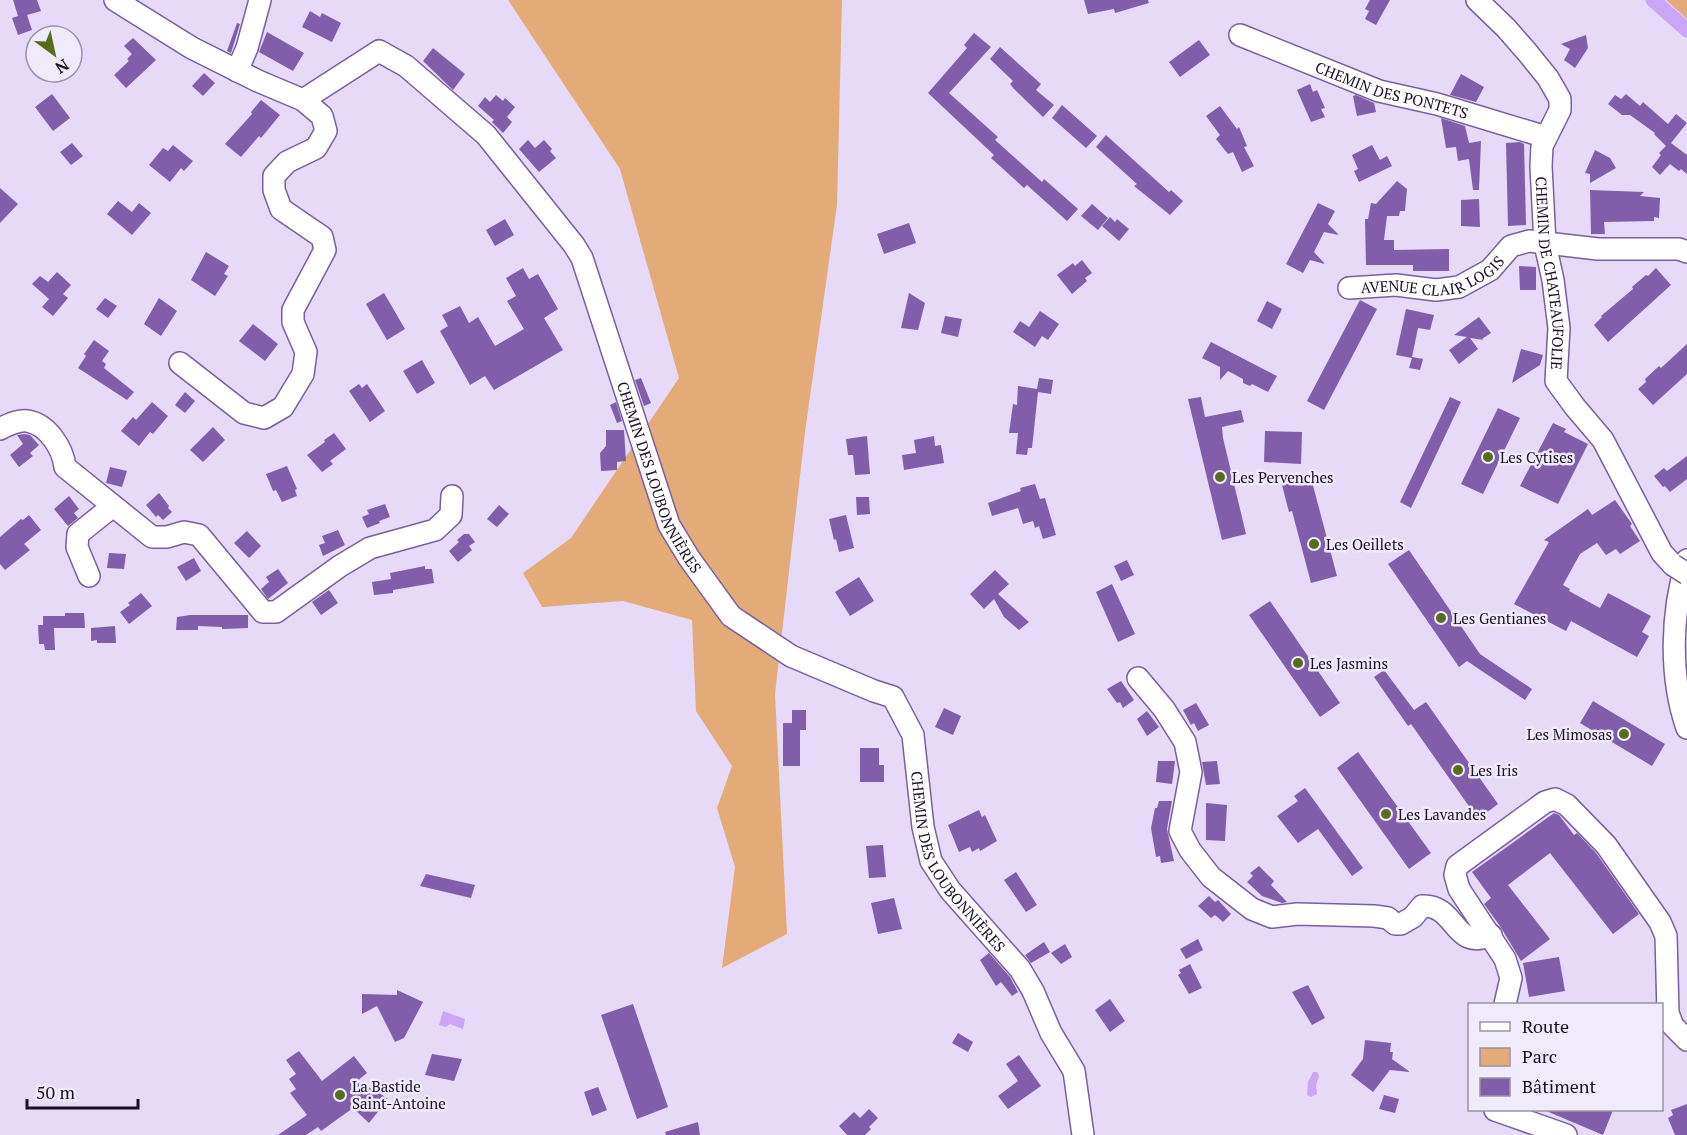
<svg xmlns="http://www.w3.org/2000/svg" width="1687" height="1135" font-family="'PT Serif',serif">
<style>
.green{fill:#e3ab77}
.water{fill:#c9a6f6}
.lines{fill:none;stroke-linecap:round;stroke-linejoin:round}
.canal{stroke:#c9a6f6;stroke-width:15}
.building{fill:#805ea9}
.minor-casing{stroke:#7b5e9f;stroke-width:24}
.minor{stroke:#fff;stroke-width:21}
.minor-bridge-casing{stroke:#7b5e9f;stroke-width:24;stroke-linecap:butt}
.minor-bridge{stroke:#fff;stroke-width:21}
.poi-dot{fill:#576c1c;stroke:#f0ebfa;stroke-width:2}
.labels{text-anchor:middle;dominant-baseline:central;stroke-width:5;stroke-linejoin:round;paint-order:stroke}
.street-label{font-size:15px;fill:#1a0e28;stroke:#f0ebfa}
.poi-label{font-size:15px;fill:#1a0e28;stroke:#f0ebfa;text-anchor:start}
</style>
<rect width="100%" height="100%" fill="#e6daf8"/>
<path class="green" d="M508,0H842L837,205L805,432L775,694L787,934L722,968L735,867L717,808L732,766L696,711L692,620L623,601L542,607L523,573L571,538L679,378L620,169Z
M1666,0H1687V19Z"/>
<path class="water" d="M443,1011L465,1019L463,1029L450,1024L446,1027L439,1025Z
M1313,1072H1317L1319,1076L1316,1085L1317,1094L1311,1097L1307,1095L1308,1082Z"/>
<g class="lines">
<path class="canal" d="M1653,0L1687,30"/>
</g>
<path class="building" d="M13,0H37L41,11L27,15L32,30L18,35L12,18L18,16Z
M1084,0H1148L1149,3L1115,13L1114,9L1088,14Z
M1370,0H1390L1376,25L1365,19L1369,11L1365,9Z
M310,11L320,17L322,13L341,23L332,42L302,27Z
M237,23L240,24L231,53L227,51Z
M267,32L304,53L293,71L259,52Z
M974,33L991,47L949,93L998,137L995,140L1042,182L1044,179L1078,209L1067,221L1027,185L1024,188L991,158L994,155L928,93L967,48L964,45Z
M1586,35L1588,48L1575,68L1564,60L1570,49L1561,44Z
M133,38L156,60L126,88L114,75L129,61L127,59L132,54L124,46Z
M1199,40L1210,55L1180,77L1169,62Z
M1000,47L1041,84L1036,90L1054,105L1043,117L1014,89L1010,84L1013,81L990,59Z
M433,48L465,74L453,90L423,61Z
M204,73L215,83L203,96L192,86Z
M1461,74L1484,87L1476,102L1450,95Z
M1310,84L1313,92L1317,90L1325,108L1321,109L1325,117L1311,122L1297,90Z
M52,94L70,118L53,131L35,107Z
M1626,94L1640,106L1643,102L1668,124L1676,114L1687,123L1671,143L1687,155V174L1681,169L1679,171L1670,164L1660,175L1652,167L1661,155L1659,153L1666,146L1654,134L1655,133L1630,115H1622L1608,104L1615,95L1621,99Z
M496,95L503,101L505,98L515,107L507,117L512,122L503,133L492,122L494,120L478,106L485,97L490,102Z
M1356,95L1374,103L1376,112L1357,116L1353,96Z
M261,100L280,115L261,138L259,136L241,157L225,144L252,114L251,112Z
M1062,105L1097,136L1086,148L1052,118Z
M1220,106L1237,129L1239,127L1247,146L1244,147L1254,166L1242,172L1233,152L1228,154L1216,139L1220,135L1206,116Z
M1441,118L1465,126L1469,143L1481,141L1479,190H1473L1469,159L1458,161L1456,147L1446,148Z
M1106,135L1169,192L1171,190L1183,201L1170,215L1134,186L1137,184L1096,147Z
M528,140L535,148L544,140L552,149L550,151L556,158L539,172L519,149Z
M1520,142L1524,144L1526,225L1508,226L1506,143Z
M72,143L83,156L71,165L60,152Z
M173,145L193,161L184,171L181,168L170,182L149,165L163,148L168,151Z
M1372,145L1380,160L1387,156L1392,166L1359,182L1354,171L1358,169L1352,155Z
M1595,150L1610,158L1616,168L1590,183V174L1585,173Z
M1397,181L1407,189L1405,211H1400L1399,216H1387L1384,240H1394V250L1449,249V271H1413V265H1366L1365,219H1368L1371,203L1376,204Z
M0,188L18,204L0,223Z
M1590,190L1644,192L1640,196L1660,198L1659,218L1654,217V221L1604,222L1605,234H1591Z
M1479,199L1480,227L1461,226V200Z
M118,201L132,212L139,203L151,213L132,235L107,214Z
M1318,203L1335,211L1328,224L1339,235L1324,232L1314,252L1325,264L1310,260L1303,273L1286,264Z
M1092,204L1108,218L1098,230L1081,216Z
M1110,217L1115,222L1117,219L1129,229L1119,241L1102,226Z
M505,219L514,235L495,246L486,230Z
M909,223L916,243L884,254L877,234Z
M206,252L229,266L224,274L228,276L215,296L191,280Z
M1082,260L1092,273L1085,278L1087,281L1072,294L1057,275L1073,263L1075,266Z
M1519,266L1536,267V290H1520Z
M523,268L529,279L538,274L558,309L544,318L563,350L494,390L485,376L470,385L440,331L448,326L442,315L460,306L469,323L478,317L495,346L524,329L507,301L516,296L506,278Z
M1656,268L1671,285L1608,342L1594,325L1602,317L1601,316L1633,289L1632,287L1646,275L1648,276Z
M57,272L71,285L63,294L68,298L53,316L42,307L49,299L32,284L40,276L48,282Z
M384,293L405,329L387,340L366,304Z
M909,293L925,303L918,330L901,328Z
M105,298L117,306L108,318L96,309Z
M159,298L177,311L161,336L144,324Z
M1360,300L1377,309L1324,410L1307,401Z
M1267,301L1282,309L1272,329L1257,321Z
M1406,309L1434,315L1430,330L1418,328L1412,357L1423,359L1420,370L1409,368L1412,358L1396,355Z
M1040,311L1059,324L1048,340L1042,336L1035,347L1013,332L1020,321L1029,327Z
M945,316L962,319L958,337L941,333Z
M1479,317L1491,333L1482,339L1484,340L1470,338L1478,349L1459,364L1449,350L1467,337L1454,335Z
M253,324L278,344L265,361L239,341Z
M94,340L109,351L102,361L106,364L104,368L134,392L127,400L78,368L86,356L84,354Z
M1211,342L1277,376L1268,392L1252,384L1250,386L1243,383V379L1228,371L1220,380V367L1202,358Z
M1687,344V374L1653,405L1638,389L1646,382L1645,379L1659,366L1661,368Z
M1521,349L1543,355L1540,365L1512,383Z
M422,360L435,383L417,394L403,371Z
M641,378L651,403L644,406L635,380Z
M1039,378L1053,380L1051,394L1038,392L1032,448H1028L1027,455L1016,454L1018,433H1009L1013,404L1017,405L1018,386L1037,389Z
M359,384L362,388L367,384L385,411L370,422L349,391Z
M185,392L195,401L185,413L175,405Z
M1201,397L1205,417L1241,410L1244,422L1222,427L1223,438L1246,534L1222,540L1188,399Z
M1450,397L1461,402L1411,508L1400,502Z
M152,402L168,416L153,434L150,432L139,446L121,431L133,417L136,420Z
M616,402L622,421L617,423L610,405Z
M1498,408L1520,418L1483,494L1461,484Z
M1553,423L1566,429L1564,432L1588,444L1558,504L1520,486Z
M213,427L225,440L203,462L190,450Z
M606,430H624L626,461L617,462V470L601,471L600,453L606,446Z
M1265,431L1302,432L1301,464L1264,462Z
M334,433L346,449L330,461L333,464L322,472L307,455L325,442L324,440Z
M24,434L30,435L39,445L30,453L33,456L19,467L10,455L23,444L17,435Z
M867,436L870,474L855,475L853,455H848L846,439Z
M934,436L935,446L941,445L944,463L904,470L902,455L916,453L914,440Z
M1687,456V479L1670,492L1665,486L1663,487L1654,476L1664,468L1667,471Z
M287,466L297,489L295,490L297,496L282,502L276,490L273,491L266,474Z
M110,467L127,471L122,487L106,483Z
M1311,478L1337,576L1311,583L1292,511L1289,512L1282,485Z
M1035,484L1040,499L1045,498L1056,535L1043,539L1039,526L1035,528L1033,521L1023,524L1018,508L992,516L988,503L1021,491L1020,488Z
M159,493L169,506L168,508L172,512L163,520L158,515L156,517L146,505Z
M69,496L79,509L74,513L78,518L68,526L54,509Z
M856,497H869L870,514L857,515Z
M1615,500L1632,524L1630,526L1640,541L1620,554L1616,549L1606,555L1597,543L1580,554L1563,585L1570,589L1569,591L1600,608L1608,593L1651,616L1642,632L1649,636L1637,657L1571,621L1566,631L1514,604L1549,542L1544,540L1588,509L1592,515Z
M385,504L390,517L379,521L380,523L367,528L362,517L369,514L367,510Z
M499,505L509,514L497,527L487,519Z
M29,515L41,530L24,544L30,550L5,570L0,564V537L21,519L23,520Z
M846,515L854,548L839,552L836,539L834,540L829,519Z
M338,530L345,545L323,556L319,545L325,543L322,536Z
M247,531L261,546L249,558L234,543Z
M464,534H469L475,542L469,546L472,550L458,562L449,551L459,542L457,540Z
M1409,550L1480,654L1532,689L1525,700L1467,661L1459,667L1388,564Z
M109,553L126,554L124,569L107,568Z
M194,558L201,571L186,581L177,567Z
M1127,560L1134,575L1121,581L1114,566Z
M425,566V569H432L434,583L393,590V593L374,595L372,582L391,579L390,573Z
M278,569L288,583L268,599L261,589L269,582L266,577Z
M995,570L1009,584L998,594L1029,622L1019,630L1004,617L994,599L984,609L970,594Z
M859,577L874,601L850,616L835,592Z
M1112,584L1135,634L1118,642L1096,592Z
M329,590L338,603L321,615L312,602Z
M141,593L152,606L129,624L120,612L130,605L128,603Z
M1270,601L1340,703L1320,717L1249,615Z
M65,613H84L85,628H54L55,650H45L44,644H39L38,625H43V616H65Z
M190,615H248V628L222,629V627L198,626V630H176L177,617Z
M115,626L116,643H97V640L91,641V628Z
M1384,670L1414,710L1426,702L1498,804L1478,819L1411,724L1408,726L1374,677Z
M1121,681L1134,700L1123,708L1120,702L1117,703L1107,689Z
M1593,701L1665,744L1652,766L1580,723Z
M1196,703L1209,725L1198,731L1194,723L1191,725L1183,710Z
M944,708L961,716L953,735L935,727Z
M792,710H806V730H800V766H783V723H792Z
M1147,711L1159,727L1147,736L1137,719Z
M860,748H879V765H884V782H860Z
M1358,752L1431,853L1409,869L1337,768Z
M1158,761H1175L1172,784L1156,782Z
M1217,761L1220,784L1206,785L1202,762Z
M1305,788L1363,868L1352,876L1318,829L1298,843L1277,816L1298,801L1294,796Z
M1159,801H1172L1167,829L1174,861L1161,863L1160,856L1156,857L1151,828L1155,808H1157Z
M1206,803L1227,805L1225,841L1206,840Z
M979,810L982,817L985,815L997,841L980,851L979,848L972,852L970,847L959,852L948,825Z
M1554,813L1559,815L1574,835L1577,833L1596,853L1639,914L1613,934L1550,853L1508,885L1550,939L1521,961L1500,926L1484,904L1491,898L1472,872Z
M883,845L886,877L869,878L866,846Z
M1259,866L1274,881L1271,885L1287,902L1282,903L1262,896L1247,882L1253,876L1250,873Z
M1016,872L1037,905L1026,912L1004,880Z
M426,874L475,885L471,898L420,886Z
M1209,896L1215,902L1218,900L1231,914L1223,922L1215,915L1211,918L1198,906Z
M894,898L902,929L878,934L871,903Z
M1198,939L1203,950L1186,959L1180,949Z
M1044,942L1050,952L1031,963L1025,955Z
M1065,944L1072,957L1061,964L1051,953Z
M989,953L1010,977L1018,992L1012,996L1001,982L996,986L980,960Z
M1559,957L1565,991L1529,997L1523,963Z
M1190,964L1202,988L1189,994L1178,975L1181,973L1179,970Z
M1308,985L1325,1018L1312,1025L1292,992Z
M397,990L423,1002L404,1038L395,1042L377,1006L362,1014V994L397,995Z
M1110,999L1125,1021L1110,1032L1095,1010Z
M633,1004L668,1107L637,1119L601,1015Z
M958,1033L973,1042L968,1052L952,1043Z
M1365,1040L1391,1043L1390,1052H1393L1392,1059L1410,1072L1390,1070L1373,1092L1351,1075L1363,1059Z
M299,1051L322,1081L354,1056L367,1073L356,1082L375,1090L388,1099L369,1123L353,1108L321,1131L318,1127L306,1135H278L307,1115L290,1093L296,1089L289,1079L296,1074L286,1060Z
M432,1054L462,1059L454,1081L425,1075Z
M1019,1055L1041,1086L1008,1109L998,1096L1018,1081L1006,1064Z
M598,1087L607,1110L592,1116L584,1092Z
M1384,1095L1399,1099L1395,1113L1379,1109Z
M1687,1104V1135H1675L1668,1118L1673,1115L1671,1110Z
M869,1109L878,1118L869,1127L871,1129L865,1135H847L839,1126L854,1112L860,1118Z
M1544,1110H1613L1603,1135Z
M698,1122L700,1135H666L665,1132Z"/>
<g class="lines">
<defs>
<g id="minor">
<path d="M115,0L192,48L258,81L303,100L322,116L326,131L316,148L287,162L274,176V190L281,209L322,237L325,250L293,310V322L306,352L303,374L283,407L264,418L244,413L180,363"/>
<path id="s1" d="M1477,0L1506,28L1527,52L1548,78L1560,99V110L1542,146L1541,166L1545,244L1553,280L1559,328L1556,381L1575,407L1603,440L1662,553L1673,565"/>
<path id="s2" d="M1240,35L1379,91L1437,104L1546,137"/>
<path d="M237,71L247,48L260,0"/>
<path id="s3" d="M303,100L379,51L406,66L486,135L574,245L582,258L669,525L689,558L731,616L791,656L874,691L893,697L913,735L923,827L931,861L950,890L1020,969L1033,991L1051,1033L1074,1071L1083,1135"/>
<path id="s4" d="M1349,288L1396,285L1436,290L1459,287L1490,270L1511,246L1529,241L1598,249H1679L1687,252"/>
<path d="M0,429C7,425 19,420 27,421C48,424 63,449 65,467L152,537H167L184,532L199,535L263,612H276L340,566L370,548L435,530L451,515L452,496"/>
<path d="M1687,560C1671,613 1669,676 1687,728"/>
<path d="M89,576L77,547L78,534L113,506"/>
<path d="M1138,678L1164,709L1185,742L1191,772L1180,831L1190,850L1211,877L1252,909L1272,917L1297,914L1374,916L1388,918L1395,924H1401L1413,917L1422,906C1457,904 1453,952 1491,935"/>
<path d="M1505,1004L1511,978L1505,959L1459,889L1455,875L1457,866L1545,802L1555,799L1567,805L1606,845L1660,922L1666,936L1668,1013L1673,1026L1687,1040"/>
<path d="M1495,1110L1566,1135"/>
</g>
</defs>
<use href="#minor" class="minor-casing"/>
<use href="#minor" class="minor"/>
<defs>
<path id="minor-bridge" d="M1673,565L1687,574"/>
</defs>
<use href="#minor-bridge" class="minor-bridge-casing"/>
<use href="#minor-bridge" class="minor-bridge"/>
</g>
<g class="poi-dot">
<circle cx="1488" cy="457" r="6"/>
<circle cx="1220" cy="477" r="6"/>
<circle cx="1314" cy="544" r="6"/>
<circle cx="1441" cy="618" r="6"/>
<circle cx="1298" cy="663" r="6"/>
<circle cx="1624" cy="734" r="6"/>
<circle cx="1458" cy="770" r="6"/>
<circle cx="1386" cy="814" r="6"/>
<circle cx="340" cy="1095" r="6"/>
</g>
<g class="labels">
<g class="street-label">
<text stroke="none"><textPath href="#s2" startOffset="162">CHEMIN DES PONTETS</textPath></text>
<text stroke="none"><textPath href="#s4" startOffset="87">AVENUE CLAIR LOGIS</textPath></text>
<text stroke="none"><textPath href="#s1" startOffset="309">CHEMIN DE CHATEAUFOLIE</textPath></text>
<text stroke="none"><textPath href="#s3" startOffset="616">CHEMIN DES LOUBONNIÈRES</textPath></text>
<text stroke="none"><textPath href="#s3" startOffset="1138">CHEMIN DES LOUBONNIÈRES</textPath></text>
</g>
<g class="poi-label">
<text x="1500" y="457">Les Cytises</text>
<text x="1232" y="477">Les Pervenches</text>
<text x="1326" y="544">Les Oeillets</text>
<text x="1453" y="618">Les Gentianes</text>
<text x="1310" y="663">Les Jasmins</text>
<text x="1612" y="734" text-anchor="end">Les Mimosas</text>
<text x="1470" y="770">Les Iris</text>
<text x="1398" y="814">Les Lavandes</text>
<text x="352" y="1086">La Bastide<tspan x="352" dy="17">Saint-Antoine</tspan></text>
</g>
</g>
<rect x="1468" y="1003" width="195" height="108" fill="#f0ebfa" stroke="#9a93a6" stroke-width="1.5"/>
<rect x="1480" y="1022" width="30" height="9" fill="#ffffff" stroke="#9a93a6" stroke-width="1.5"/>
<text x="1522" y="1033" font-size="18" fill="#1a0e28">Route</text>
<rect x="1480" y="1048" width="30" height="18" fill="#e3ab77" stroke="#9a93a6" stroke-width="1.5"/>
<text x="1522" y="1063" font-size="18" fill="#1a0e28">Parc</text>
<rect x="1480" y="1078" width="30" height="18" fill="#805ea9" stroke="#9a93a6" stroke-width="1.5"/>
<text x="1522" y="1093" font-size="18" fill="#1a0e28">Bâtiment</text>
<g transform="translate(54 54) rotate(147)"><circle r="28" fill="#f0ebfa" stroke="#9a93a6" stroke-width="1.5"/>
<path d="M0-4.5L10 22L0 15L-10 22Z" fill="#576c1c"/>
<text y="-9" font-size="16" font-weight="bold" text-anchor="middle" fill="#1a0e28">N</text>
</g>
<path d="M27 1099v9h111v-9" fill="none" stroke="#1a0e28" stroke-width="3"/>
<text x="36" y="1099" font-size="18" fill="#1a0e28" stroke="#f0ebfa" stroke-width="4.5" paint-order="stroke">50 m</text>
</svg>
